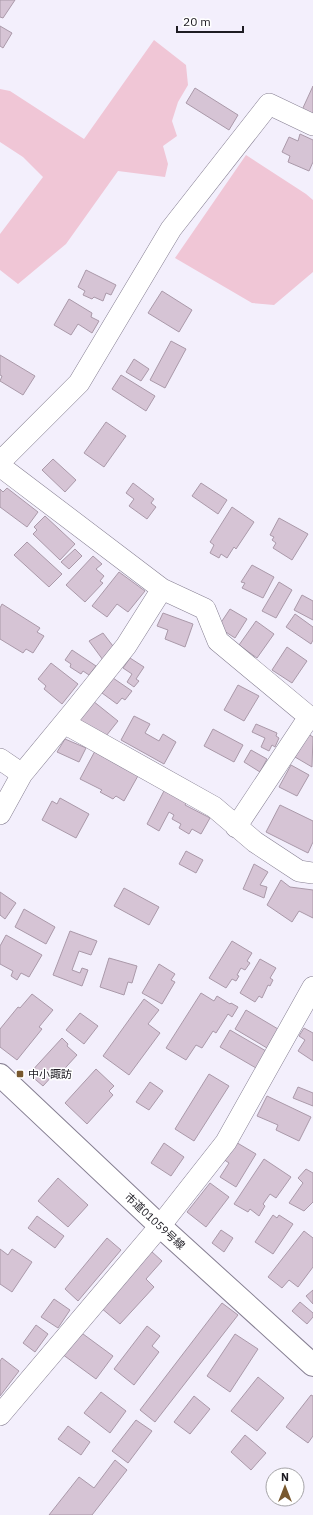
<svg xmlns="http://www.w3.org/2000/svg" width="313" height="1515" font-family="'IBM Plex Sans','Noto Sans JP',sans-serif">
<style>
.green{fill:#f0c6d6}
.building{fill:#d6c4d5;stroke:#aa99a9}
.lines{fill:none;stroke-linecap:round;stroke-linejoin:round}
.minor-casing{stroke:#857e91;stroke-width:22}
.tertiary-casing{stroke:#857e91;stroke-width:24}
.minor{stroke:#fff;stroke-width:21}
.tertiary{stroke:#fff;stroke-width:22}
.poi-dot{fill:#78582e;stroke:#fff;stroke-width:1.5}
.labels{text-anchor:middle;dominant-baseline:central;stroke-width:3;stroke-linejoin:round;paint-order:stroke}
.poi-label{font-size:11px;fill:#1e1c23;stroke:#fff;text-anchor:start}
.street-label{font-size:11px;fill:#1e1c23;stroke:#fff}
</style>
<rect width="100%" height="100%" fill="#f3effc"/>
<path class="green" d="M154,40L186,65L188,85L178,102L172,121L177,136L163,146L168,164L165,177L118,171L66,244L18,284L0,270V234L43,177L23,157L0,142V89L10,91L84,139Z
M246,155L306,194L313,200V272L274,305L252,303L175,258Z"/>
<path class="building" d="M0,0H15L3,18L0,17Z
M0,26L12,33L3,48L0,46Z
M313,86V115L302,110Z
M195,88L238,115L229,130L186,103Z
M300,134L313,140V162L309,171L288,162L290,156L282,152L289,137L298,141Z
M86,270L116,285L111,295L106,293L103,301L94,297L92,299L83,295L85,291L78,287Z
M162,291L192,310L179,332L148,313Z
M69,299L92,313L91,317L99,321L92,333L78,324L71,335L54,325Z
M171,341L186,349L165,388L150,380Z
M0,355L35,376L23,395L0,381L2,376L0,375Z
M134,359L149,369L141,381L126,372Z
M121,375L155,396L146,411L112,389Z
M106,422L126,436L104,467L84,453Z
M53,459L76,480L65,492L42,470Z
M133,483L154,499L151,503L156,507L147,519L129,506L134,499L126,493Z
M201,483L227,500L218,514L192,496Z
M7,488L38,512L27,527L0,507V489L3,492Z
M232,507L254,522L236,549L234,547L227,558L221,554L219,558L210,553L214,545L210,542Z
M45,516L75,544L60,560L33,534L37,530L34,527Z
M279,518L308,534L292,560L273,548L276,543L272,540L274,537L270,535Z
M27,542L62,574L49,587L14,555Z
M75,549L82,556L69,569L61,562Z
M93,556L102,564L96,569L104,576L100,581L103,583L85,602L66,585Z
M252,565L274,577L263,598L242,588L245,583L241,582Z
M119,572L145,591L128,612L117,604L107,617L92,606Z
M279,582L292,590L276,618L262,611Z
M302,595L313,601V620L294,610Z
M2,604L40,628L37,632L44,636L33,653L26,649L23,653L0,639V608Z
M230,609L247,619L235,638L218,627Z
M163,613L193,624L185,647L165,639L168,630L157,626Z
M295,614L313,627V640L311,644L286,627Z
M256,621L274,634L257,658L239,645Z
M103,633L116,650L103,660L89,641Z
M287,647L307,661L292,683L272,670Z
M72,650L96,666L89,675L83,671L81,674L70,667L71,664L65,660Z
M130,658L144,667L136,679L139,681L134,687L127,682L132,674L123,668Z
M51,663L78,684L62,704L44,689L46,686L38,679Z
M113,678L132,691L125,700L122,698L117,704L102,693Z
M238,685L259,696L244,721L224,710Z
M93,701L118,721L106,736L78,721Z
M134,716L150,724L145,733L159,741L163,734L176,742L164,764L121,740Z
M256,724L277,733L276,736L279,738L275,747L272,745L269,751L261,747L265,738L252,732Z
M213,729L243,745L234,762L204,746Z
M308,734L313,737L312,767L295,757Z
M65,739L86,748L79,762L57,752Z
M251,750L267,759L260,772L244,762Z
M95,751L139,774L124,801L116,796L113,799L100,792L102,790L80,779Z
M291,765L309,775L297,796L279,787Z
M165,789L187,801L185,805L210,818L201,834L192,829L189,834L179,828L181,824L172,819L174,815L169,812L159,831L147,824Z
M60,798L89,814L76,838L42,820L52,801L57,804Z
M280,805L313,821V842L308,853L266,832Z
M186,851L203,860L196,873L179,864Z
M254,864L268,872L260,885L267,887L264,898L243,889Z
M281,880L290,887L313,890V918L299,911L292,922L267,905Z
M124,888L159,907L149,925L114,906Z
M0,892L16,903L5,919L0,915Z
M24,909L55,927L46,944L15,927Z
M70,931L97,941L91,955L79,951L72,970L80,973L82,968L88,970L82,986L53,975Z
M6,935L42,955L29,977L21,973L17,980L11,976L13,971L0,964V946Z
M232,941L252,953L247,961L250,963L245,970L241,968L237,975L239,976L236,981L232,979L226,988L209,978Z
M109,958L137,966L132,983L128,982L124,995L100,987Z
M260,959L276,968L270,978L273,980L270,986L268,985L262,998L259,996L255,1002L240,993Z
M159,964L175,974L171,980L175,982L162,1004L142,993Z
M201,993L214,1001L217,996L230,1004L231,1003L238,1007L232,1017L228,1014L216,1033L213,1031L202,1048L196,1045L186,1060L166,1048Z
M32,994L53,1010L39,1027L42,1029L17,1060L0,1047V1029L18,1007L20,1008Z
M144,999L159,1010L148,1024L160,1033L129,1075L103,1056Z
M246,1010L278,1029L267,1048L235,1029Z
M80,1013L98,1026L84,1044L66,1030Z
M304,1028L313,1033V1061L298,1051L305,1040L299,1036Z
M230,1030L266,1051L256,1068L220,1047Z
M62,1038L68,1044L67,1046L77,1055L57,1077L54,1074L43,1086L29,1074Z
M96,1069L114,1086L109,1091L113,1095L87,1124L65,1103Z
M209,1074L229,1086L194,1141L175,1129Z
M150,1082L163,1091L149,1110L136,1102Z
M298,1087L313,1093V1106L293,1098Z
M267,1096L311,1117L299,1141L276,1130L278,1125L257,1116Z
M234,1141L256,1154L236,1187L220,1177L229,1163L223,1159Z
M164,1143L184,1157L171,1176L151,1163Z
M264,1159L291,1177L276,1198L270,1194L263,1204L265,1206L259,1216L250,1209L248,1212L234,1204Z
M306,1169L313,1173V1202L304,1211L289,1203L303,1183L298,1178Z
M58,1178L88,1205L68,1227L38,1201Z
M210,1183L229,1197L206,1227L187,1212Z
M273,1215L277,1218L279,1215L293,1224L273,1254L255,1242Z
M37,1216L64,1236L55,1248L28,1228Z
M221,1230L233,1238L224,1252L212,1243Z
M304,1231L313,1238V1267L298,1287L289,1280L282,1288L268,1277Z
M107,1238L121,1250L78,1301L65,1289Z
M0,1249L8,1255L12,1249L32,1262L12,1292L0,1284Z
M151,1251L162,1261L146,1279L154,1287L120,1324L100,1307Z
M313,1290V1304L306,1296Z
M54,1299L70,1310L58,1328L41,1317Z
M300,1302L313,1313V1317L307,1324L292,1311Z
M222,1303L238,1315L155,1422L140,1410Z
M36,1325L48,1334L35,1352L23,1343Z
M147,1326L160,1336L152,1346L159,1352L134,1385L114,1369Z
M79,1331L113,1356L96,1379L62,1354Z
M235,1334L258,1349L230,1392L207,1376Z
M2,1358L19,1371L0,1396V1361Z
M258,1377L284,1398L257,1431L231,1411Z
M101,1392L126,1411L110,1433L84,1413Z
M311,1395L313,1396V1436L308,1443L286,1427Z
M194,1396L210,1409L190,1434L174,1422Z
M136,1420L152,1431L128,1463L112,1451Z
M68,1426L90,1442L81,1455L58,1439Z
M245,1435L266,1453L251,1470L231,1452Z
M115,1460L127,1470L92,1515H49L79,1477L94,1488Z"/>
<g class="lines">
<defs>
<path id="minor" d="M0,462L79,383L171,229L269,104L313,125
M0,466L162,589L205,609L218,641L313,720
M64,723L214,807L255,842L299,871L313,873
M0,759L22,774
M0,814L22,774L74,711L126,646L162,589
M236,827L309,717
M0,1415L160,1226L226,1142L313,987"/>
<path id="tertiary" d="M0,1075L160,1226L313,1365"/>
</defs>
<use href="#minor" class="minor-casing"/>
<use href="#tertiary" class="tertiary-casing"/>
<use href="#minor" class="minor"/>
<use href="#tertiary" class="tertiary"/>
</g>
<rect class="poi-dot" x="16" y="1070" width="8" height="8" rx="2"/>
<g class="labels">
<g class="poi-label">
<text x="28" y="1074">中小諏訪</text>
</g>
<g class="street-label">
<text transform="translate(155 1221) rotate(43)">市道01059号線</text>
</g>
</g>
<g transform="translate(285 1487)"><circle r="19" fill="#ffffff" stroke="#a5a4a7"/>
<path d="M0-3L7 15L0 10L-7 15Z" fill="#78582e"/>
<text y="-6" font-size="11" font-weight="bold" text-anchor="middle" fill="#1e1c23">N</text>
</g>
<path d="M177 26v6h66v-6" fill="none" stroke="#1e1c23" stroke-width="2"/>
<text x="183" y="26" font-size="12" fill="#1e1c23" stroke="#ffffff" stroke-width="3" paint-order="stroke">20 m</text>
</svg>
